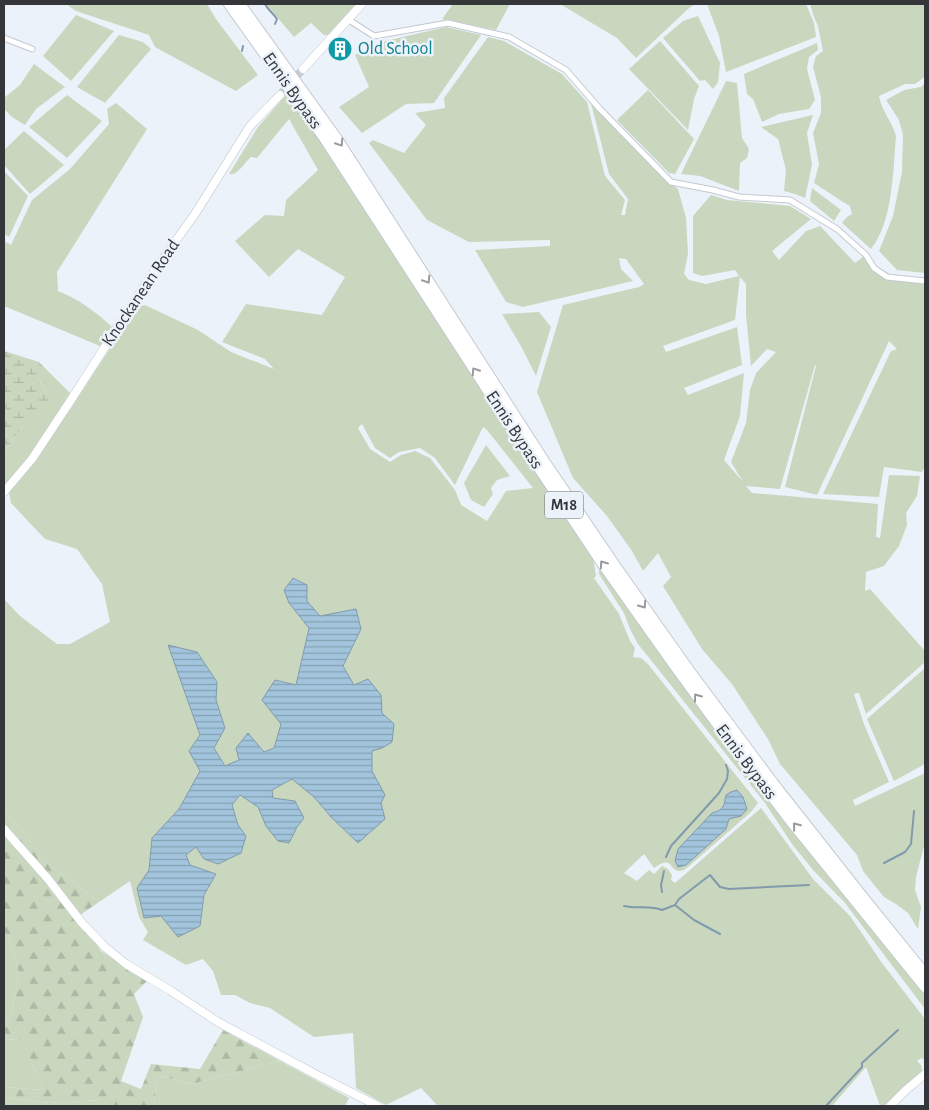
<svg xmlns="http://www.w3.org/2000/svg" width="929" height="1110" font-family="'Alegreya Sans',sans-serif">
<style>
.green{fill:#c9d7be;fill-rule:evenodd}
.forest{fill:url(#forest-firs)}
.wetland{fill:url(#wetland-marsh)}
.water{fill:url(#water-rules);stroke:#819aac}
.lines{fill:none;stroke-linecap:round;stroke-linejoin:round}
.stream{stroke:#819aac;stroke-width:2}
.secondary-tunnel{stroke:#c7ccd4;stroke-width:8;stroke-dasharray:8 4;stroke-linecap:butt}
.street-casing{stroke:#c4c9d1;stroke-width:7}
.secondary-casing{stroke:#c4c9d1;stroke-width:9}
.highway-casing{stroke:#c4c9d1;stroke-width:12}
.street{stroke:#fff;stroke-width:5}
.secondary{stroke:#fff;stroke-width:8}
.highway{stroke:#fff;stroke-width:10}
.oneway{stroke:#9a9a9c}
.labels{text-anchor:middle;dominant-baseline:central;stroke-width:5;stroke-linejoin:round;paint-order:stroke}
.shield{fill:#ecf2fa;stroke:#6b6e74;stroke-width:1}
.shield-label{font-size:16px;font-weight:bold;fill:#34363a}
.culture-label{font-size:18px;fill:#0d838f;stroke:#ecf2fa;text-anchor:start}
.street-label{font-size:18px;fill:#34363a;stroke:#ecf2fa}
</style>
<defs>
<pattern id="forest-firs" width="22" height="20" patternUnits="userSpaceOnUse" patternTransform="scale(1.25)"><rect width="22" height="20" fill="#c9d7be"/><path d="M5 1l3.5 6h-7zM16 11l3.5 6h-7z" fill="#adb9a4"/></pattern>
<pattern id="wetland-marsh" width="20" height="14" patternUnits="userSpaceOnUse" patternTransform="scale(1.25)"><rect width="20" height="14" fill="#c9d7be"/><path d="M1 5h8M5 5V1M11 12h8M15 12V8" fill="none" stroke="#adb9a4"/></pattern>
<pattern id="water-rules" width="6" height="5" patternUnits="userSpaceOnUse" patternTransform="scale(1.25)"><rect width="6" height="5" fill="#a2c5dd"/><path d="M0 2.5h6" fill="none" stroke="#85a1b4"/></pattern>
</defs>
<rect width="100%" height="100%" fill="#ecf2fa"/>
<path class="green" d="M66,4H207L216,19L258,75L236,91L155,47L149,35L76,11Z
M266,4H356L328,35H324L311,23L294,37Z
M453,4H510L496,30L442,19Z
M560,4H695L688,9L636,58L617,38Z
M707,4H806L814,23L816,37L726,72L719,36Z
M810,4H925V77L915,84H905L879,96C882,112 892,121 896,136C893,170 893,222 871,249L842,223L847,217L852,214L850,206L843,202L814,183L819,164L813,133L821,113V97L813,67L816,56L823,51L818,26L814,17Z
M76,15L114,31L71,81L43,56Z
M698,16L720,63L718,82L713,89L705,80L700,81L663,38L683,21Z
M446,27L481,35L434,103L406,104L362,133L339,107L369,87L355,55L377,43Z
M119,35L143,42L151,49L105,103L77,87Z
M488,37L504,41L562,74L587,102L605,176L625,200L621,215H625L628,199L609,174L591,103L670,183L678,189L686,218L688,254L684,274L689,280L706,284L739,276L735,270L702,276L693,273V216L711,195L727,200L790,206L811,219L772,251L779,260L806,231L820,226L855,263L864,256L886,278L925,282V466L922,472L884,467L879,497L823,494L891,351L897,349L889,341L817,495L785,487L816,366L815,365L780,489L746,486L752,493L878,504L876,537L880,538L889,475L920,476L917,496L906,513L907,525L899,546L884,566L866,572L865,591L870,589L925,651V662L866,714L859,693L854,694L864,724L889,782L853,800L855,806L925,773V842L916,877L915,890L921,907L918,929L908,913L896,904L884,897L863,871L857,855L780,764L768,739L732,684L702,649L663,586L671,577L658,553L643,571L632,551L607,516L573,478L537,392L563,305L639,287L644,284L626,259L619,258L621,269L633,281L523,307L506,302L475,250L550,246V240L469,242L427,220L369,143L373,140L404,153L426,125L415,113L445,108L444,98ZM740,277L746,284V315L751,366L767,349L776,352L756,373L750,390L746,423L731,462L743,482L724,460L740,416L744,373L688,395L684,388L742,365L737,327L666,352L663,346L735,320Z
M660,41L699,86L694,99L688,130L629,69Z
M817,43L818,50L809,57L807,69L815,100L809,109L779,114L762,122L753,99L747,94L744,74Z
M34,64L65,87L36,109L25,125L12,117L4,109V98L20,85Z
M726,81L737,83L742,138L749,149L747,158L740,163L739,191L700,176L681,174Z
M925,83V273L897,270L879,251L893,216L902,172L903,135L899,120L886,100L904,90L921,87Z
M648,90L694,139L675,174L669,173L617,120Z
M67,95L102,121L67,158L29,127Z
M286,95L301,112L593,556L596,576L594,578L619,614L630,641L635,648L633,657L641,658L648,664L758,803L751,812L688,867C687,868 682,871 680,871C668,871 674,854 654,868L644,854L624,873L637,881L649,870L654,874L662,866L668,869L672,875L671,880L675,883L761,808L813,879L850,916L882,963L925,1019V1060L921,1058L917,1061L921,1065L922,1071L884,1106H880L866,1067L832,1106H438L421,1088L386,1105L356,1088L353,1033L314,1037L270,1008L250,1003L235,995H221L213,971L203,959L186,965L143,940L148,932L139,917L130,881L99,902L50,865L4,809V599L20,616L57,644H70L110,622L102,584L77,549L45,539L11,503L9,492L22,478L71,408L137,307L145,305L198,330L231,352L274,369L265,359L222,342L246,304L322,315L345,277L298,249L269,277L235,241L265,215L284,216L286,200L318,170L289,119L257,158L251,157C245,162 241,170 234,174H229L258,127ZM362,424L375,448L390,458L399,452L420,448L435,458L455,485L483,427L487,430L533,488L506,491L487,521L461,505L455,490L430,458L415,451L401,455L390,462L370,449L358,428ZM294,578L307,585V601L320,616L361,629L343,666L354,685L381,695L382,748L372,750V771L385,795L381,803L358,843L331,817L314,797L292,779L272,790L273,798L304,818L297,827L266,826L258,807L240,795L232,805L238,825L246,836L196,847L186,855L190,865L216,874L204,895L200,926L161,916L137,889L149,870L152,838L179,809L201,771L189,751L200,735L168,645L197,652L217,682L216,700L225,728L214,748L225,767L239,760L274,748L281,724L296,685L309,627L289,603L284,590Z
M116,103L147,129L57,272L58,291C77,298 99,314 113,328L100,346L4,306V241L11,245L32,200L70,169L109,124L107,109Z
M813,115L807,133L812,165L805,198L795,194L784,191L786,170L778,139L761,127Z
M24,131L64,165L30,194L4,165V150Z
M4,171L28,196L9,237L4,234Z
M812,188L841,210L834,221L810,201Z
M539,312L551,327L536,376L522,348L502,314Z
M48,371L70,393L29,459L4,488V453L21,428L52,402L39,380Z
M486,445L510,476L497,480L491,488L493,494L484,507L471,500L464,483Z
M599,565L925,994V1009L845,903L813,870L792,844L765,803L638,644L630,629L624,613L599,574Z
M925,668V764L894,781L867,719Z
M4,935H9L19,974L10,1021L4,1023Z
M4,1039L22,1040L43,1090L4,1087Z
M280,1061L349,1098L345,1106H154L157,1075L192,1084Z
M4,1097L49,1103L101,1100L93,1106H4Z"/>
<path class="forest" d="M4,809L50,865L99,902L79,916L101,951L147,981L134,994L143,1017L121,1081L141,1089L151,1064L200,1069L223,1030L280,1061L192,1084L157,1075L154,1106H93L100,1100L49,1103L4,1097V1087L43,1090L22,1040L4,1039V1023L10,1021L19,974L9,935H4Z"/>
<path class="wetland" d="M4,351L39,362L48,371L39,381L53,402L21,428L4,453Z"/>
<path class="water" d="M293,578L307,585V601L320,616L356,609L361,629L343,666L354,685L368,679L381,695L382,713L394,724L392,742L382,748L372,751V771L385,795L381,803L385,819L358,843L331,817L314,797L292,779L272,790L273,798L295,801L304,818L297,827L289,843L278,841L266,826L258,807L240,795L232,805L238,825L246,836L241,853L218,864L204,859L196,847L186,855L190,865L216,874L204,895L200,926L178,937L161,916L144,918L137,888L149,870L152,838L179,809L200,771L189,751L200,735L168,645L197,652L217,682L216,700L225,728L214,748L225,766L239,760L236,748L248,733L264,752L274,748L281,724L262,700L275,680L296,685L309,628L289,603L284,590Z
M737,790L743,797L747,809L741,816L729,819L726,829L686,865L678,867L675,861L678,849L712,813C724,810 724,806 726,795L731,792Z"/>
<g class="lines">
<path class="stream" d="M265,4C268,10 273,13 277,19L275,24
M242,51L243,46
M666,857L671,846L719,793L727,779L728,771L726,765
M884,863L905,852L911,844L914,811
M662,892L661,885L664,871
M675,905L694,920L720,934
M624,906C637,909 651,905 662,910L675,905L679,899L710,875L720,887L729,889L809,885
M826,1106L862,1067V1063L898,1030"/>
<path class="secondary-tunnel" d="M280,95L303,69"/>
<defs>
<path id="street" d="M349,20L374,36L448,23L509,37L566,70L599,108L671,182L713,190L739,197L790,200L837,229L866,255L874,268L887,277L925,281
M4,38L32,49"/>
<path id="secondary" d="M303,69L362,4
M4,492L32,459L69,403L133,303L164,257L195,214L250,126L280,95
M4,829L48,879L82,923L105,947L126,964L171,991L218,1022L315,1074L378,1106
M890,1106L906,1090L925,1074"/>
<path id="highway" d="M229,4L323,136L505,417L602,563L675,666L726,736L790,820L925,987
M240,4L337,139L544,461L616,567L688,669L773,783L862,896L925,974"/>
</defs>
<use href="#street" class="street-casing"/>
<use href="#secondary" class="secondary-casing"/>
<use href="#highway" class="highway-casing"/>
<use href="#street" class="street"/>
<use href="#secondary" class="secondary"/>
<use href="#highway" class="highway"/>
</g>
<defs><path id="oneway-chevron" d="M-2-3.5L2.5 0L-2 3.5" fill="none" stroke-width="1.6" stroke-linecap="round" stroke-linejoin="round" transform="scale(1.25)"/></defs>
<g class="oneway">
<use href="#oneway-chevron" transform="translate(340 143) rotate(57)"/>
<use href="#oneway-chevron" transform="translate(427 280) rotate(57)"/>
<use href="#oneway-chevron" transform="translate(475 371) rotate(-123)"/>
<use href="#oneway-chevron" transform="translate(603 564) rotate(-125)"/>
<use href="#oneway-chevron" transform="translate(643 605) rotate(55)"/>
<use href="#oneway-chevron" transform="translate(697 697) rotate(-126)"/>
<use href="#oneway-chevron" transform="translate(796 826) rotate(-129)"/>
</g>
<defs>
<symbol id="building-disc" viewBox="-11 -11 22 22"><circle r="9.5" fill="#0f9aa8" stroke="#ecf2fa"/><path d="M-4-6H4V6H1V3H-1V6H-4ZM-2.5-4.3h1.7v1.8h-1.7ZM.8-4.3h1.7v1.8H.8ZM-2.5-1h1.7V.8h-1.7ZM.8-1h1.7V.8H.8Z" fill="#fff"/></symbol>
</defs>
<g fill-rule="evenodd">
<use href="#building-disc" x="326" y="35" width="28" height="28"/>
</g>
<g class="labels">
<rect class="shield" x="545" y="491.5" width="38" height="27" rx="4"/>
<g class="shield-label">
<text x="564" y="505">M18</text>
</g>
<g class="culture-label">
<text x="358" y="49">Old School</text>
</g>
<g class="street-label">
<text transform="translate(292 91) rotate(55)">Ennis Bypass</text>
<text transform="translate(141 293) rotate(-56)">Knockanean Road</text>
<text transform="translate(514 430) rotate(57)">Ennis Bypass</text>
<text transform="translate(746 762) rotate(53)">Ennis Bypass</text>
</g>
</g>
<rect width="929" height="1110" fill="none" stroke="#34363a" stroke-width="10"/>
</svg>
